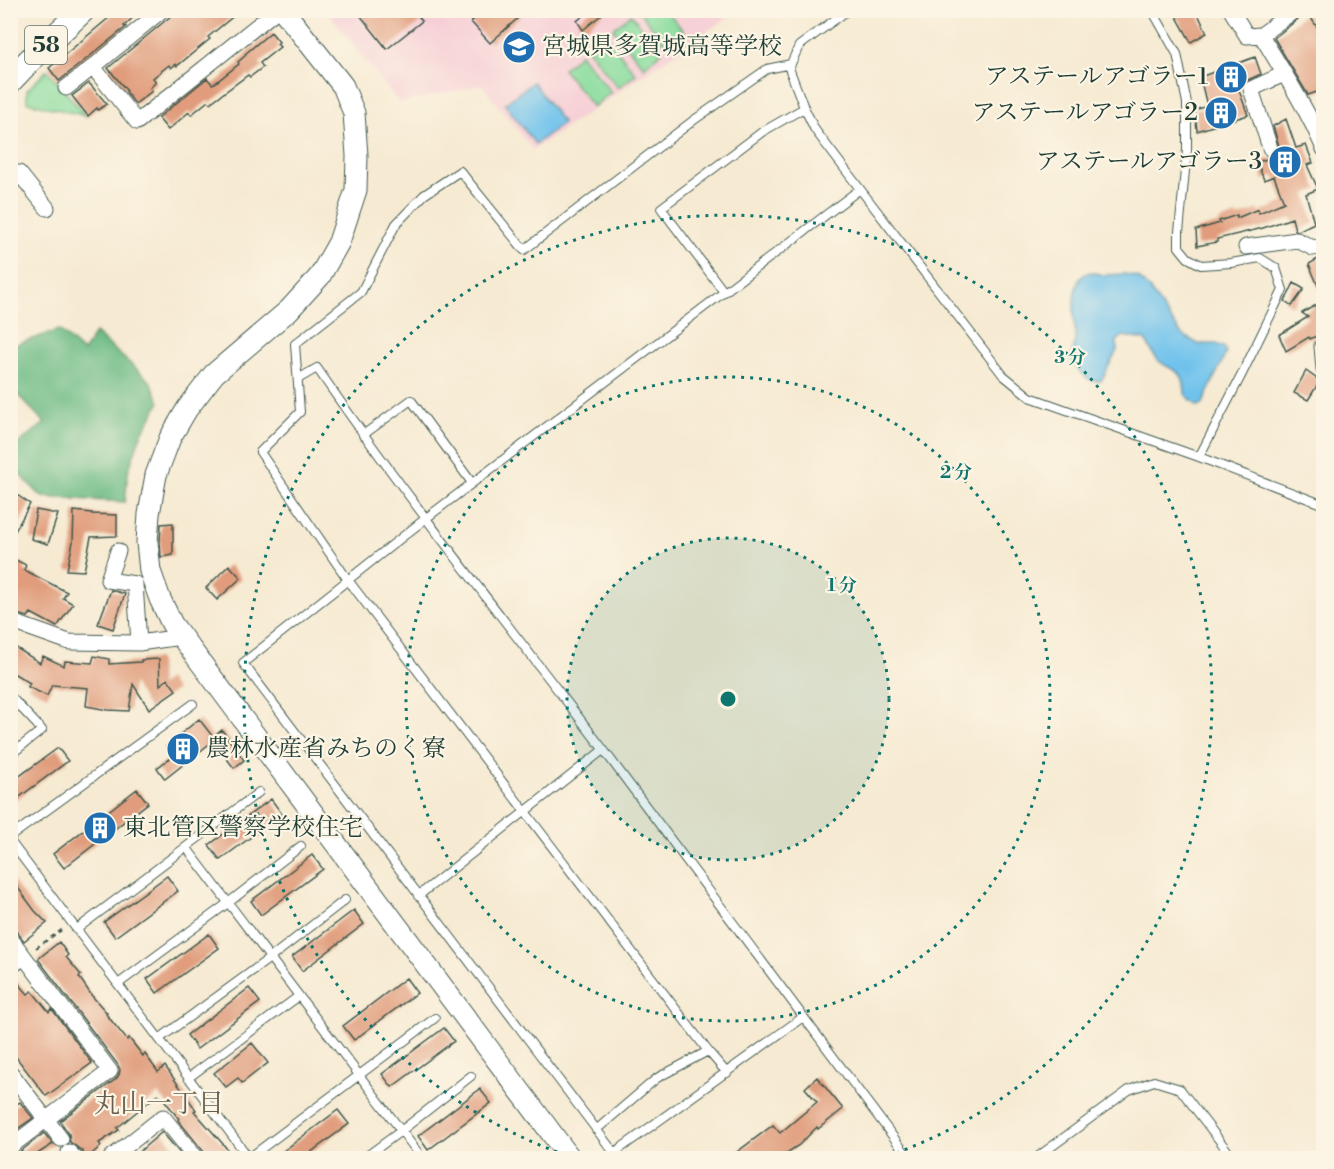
<svg xmlns="http://www.w3.org/2000/svg" width="1334" height="1169" font-family="'Libre Bodoni','Noto Serif JP',serif">
<style>
.built{fill:#f6cfd6}
.green{fill:#88dc9e;stroke:#548c69;stroke-width:1.5}
.forest{fill:#6ebc85;stroke:#467c5c;stroke-width:1.5}
.water{fill:#70c2ec;stroke:#488090;stroke-width:1.5}
.building{fill:#e09c7c}
.lines{fill:none;stroke-linecap:round;stroke-linejoin:round}
.lane-casing{stroke:#3f574c;stroke-width:10}
.street-casing{stroke:#3f574c;stroke-width:17}
.secondary-casing{stroke:#3f574c;stroke-width:23}
.primary-casing{stroke:#3f574c;stroke-width:26}
.path{stroke:#3f574c;stroke-width:2;stroke-dasharray:4.5 4.5;stroke-linecap:butt}
.lane{stroke:#fff;stroke-width:8}
.street{stroke:#fff;stroke-width:15}
.secondary{stroke:#fff;stroke-width:21}
.primary{stroke:#fff;stroke-width:24}
.ring{fill:none;stroke:#0f766e;stroke-width:3;stroke-dasharray:3 6}
.labels{text-anchor:middle;dominant-baseline:central;stroke-width:4.5;stroke-linejoin:round;paint-order:stroke}
.shield{fill:#fcf5e5;stroke:#617469;stroke-width:1.5}
.shield-label{font-size:22px;font-weight:bold;fill:#1f3d34}
.poi-label{font-size:24px;fill:#1f3d34;stroke:#fcf5e5;text-anchor:start}
.neighbourhood-label{font-size:26px;fill:#635e4d;stroke:#fcf5e5}
.centre{fill:#0f766e;stroke:#fcf5e5;stroke-width:3}
.ring-label{font-size:18px;text-anchor:middle;font-weight:bold;fill:#0f766e;stroke:#fcf5e5;stroke-width:4.5;stroke-linejoin:round;paint-order:stroke}
</style>
<rect width="100%" height="100%" fill="#fcf5e5"/>
<filter id="ink" filterUnits="userSpaceOnUse"><feTurbulence type="fractalNoise" baseFrequency=".0167" numOctaves="2"/><feDisplacementMap in="SourceGraphic" scale="12" xChannelSelector="R" yChannelSelector="G"/><feConvolveMatrix kernelMatrix="1 2 1 2 8 2 1 2 1" color-interpolation-filters="sRGB"/></filter>
<filter id="wash" filterUnits="userSpaceOnUse"><feTurbulence type="fractalNoise" baseFrequency=".008" numOctaves="4" result="noise"/><feDisplacementMap in="SourceGraphic" scale="24" xChannelSelector="R" yChannelSelector="G"/><feGaussianBlur stdDeviation="1.35" result="paint"/><feColorMatrix in="noise" values="0 0 0 0 0 0 0 0 0 0 0 0 0 0 0 0 0 1.4 0 .05"/><feComposite in="paint" operator="in"/></filter>
<g filter="url(#wash)">
<rect width="100%" height="100%" fill="#f6ead2"/>
<path class="built" d="M327,11H737L533,150L482,85L399,103Z"/>
<path class="green" d="M639,11H667L685,33L668,47Z
M631,14L662,52L644,67L613,29Z
M605,35L636,74L618,88L587,48Z
M580,54L611,92L593,107L563,69Z
M47,70L86,116L27,102V90Z"/>
<path class="forest" d="M59,330L83,352L95,333L150,381L160,402L140,437L128,472L125,502L42,497L11,465V449L45,423L14,391L11,384V346Z"/>
<path class="water" d="M533,82L563,123L535,144L505,104Z
M1090,272L1104,275L1125,274L1139,278L1150,290L1181,334L1198,344H1216L1225,348L1226,353L1202,405L1197,406L1185,394C1184,366 1175,374 1159,361C1153,355 1149,346 1145,340L1123,336L1117,341V350L1101,381C1099,381 1093,381 1091,380C1086,378 1073,366 1072,360C1071,354 1074,347 1075,341C1076,322 1066,279 1090,272Z"/>
<g id="blocks">
<path class="building" d="M115,10H141L124,26L126,27L59,81L49,68L111,16L110,15Z
M171,10H241L208,37L210,39L177,66L176,64L171,68L169,65L153,78L156,82L150,88L152,91L135,104L126,92L127,91L108,68L171,16Z
M356,10H414L422,21L387,49Z
M484,10H527L490,43L471,22Z
M590,10H607L583,30L577,21Z
M1173,10H1196L1207,33L1191,42Z
M1307,12L1319,30L1323,26V90L1308,95L1274,38Z
M271,32L279,42L277,44L280,47L260,63L263,67L250,77L248,75L210,103L208,101L191,115L189,112L168,130L158,118L207,78L212,84L215,83L239,64L238,62L246,55L245,54Z
M1255,57L1261,74L1237,85L1248,115L1197,131L1195,110L1207,106L1200,77Z
M89,83L107,104L98,110L97,108L88,116L72,96Z
M1286,119L1296,148L1306,145L1313,163L1307,165L1318,189L1306,194L1314,223L1298,231L1295,230L1292,218L1263,228L1217,239V242L1197,246L1196,230L1220,223L1219,221L1237,215V218L1258,209L1259,213L1284,202L1274,176L1264,180L1257,162L1274,157L1278,154L1279,146L1273,126Z
M1323,256V298L1309,264Z
M1294,283L1304,289L1292,306L1285,301Z
M1323,301V333L1310,339L1309,337L1286,351L1279,335L1308,317L1302,313Z
M1306,371L1320,381L1308,400L1294,393Z
M17,495L30,504L10,540V506Z
M36,510L58,514L48,544L31,539Z
M74,511L92,513V514L117,515V536L91,537L84,571L67,570L73,542Z
M173,523V555L161,557L160,542L161,524Z
M10,557L26,565L24,570L67,592L63,598L73,604L57,627L31,613L28,617L10,612Z
M229,565L241,578L217,600L206,588Z
M111,590L125,594L113,629L98,624Z
M10,644L40,663L43,656L64,666L65,661L92,663L94,656L109,659V664L141,662V660L159,659L160,685L168,679L176,690L149,709L133,684L129,711L108,710L86,706L88,688L52,685L47,696L28,687L30,683L10,671Z
M199,719L213,737L222,730L244,760L234,768L213,741L165,779L157,768L174,755L166,746Z
M58,748L68,761L10,804V783Z
M137,789L148,803L64,868L53,854Z
M271,799L282,814L220,860L209,845Z
M312,855L323,869L261,915L251,901Z
M167,876L178,891L115,937L104,922Z
M10,877L35,911L47,923L24,941L17,932L10,927Z
M354,910L364,924L302,971L292,957Z
M209,934L219,948L157,993L147,979Z
M59,942L68,955L66,957L81,975L79,977L92,996L107,1013L106,1014L127,1040L129,1038L143,1056L145,1054L158,1072L165,1066L196,1110L194,1111L223,1144L234,1158H206L204,1152L178,1120L179,1119L162,1097L161,1098L158,1094L117,1128L119,1130L99,1143L101,1146L87,1158L82,1151L70,1142L69,1134L60,1121L116,1079L119,1075L120,1070L118,1065L38,959Z
M12,976L28,994L32,991L49,1012L52,1009L92,1063L46,1096L16,1057L10,1061V977Z
M406,978L417,993L354,1040L343,1026Z
M249,988L260,1002L197,1049L187,1035Z
M444,1028L454,1041L392,1087L382,1074Z
M252,1043L268,1063L242,1083L238,1078L226,1087L214,1073Z
M817,1077L843,1109L818,1129L817,1127L799,1145L779,1158H729L773,1125L780,1133L817,1102L805,1088Z
M480,1089L491,1103L428,1150L418,1136Z
M20,1102L33,1118L10,1134V1109Z
M338,1110L349,1124L303,1158H274Z
M162,1132L184,1158H132L148,1144Z
M44,1133L53,1144L31,1158H27L21,1151Z"/>
</g>
</g>
<g filter="url(#ink)">
<use href="#blocks" fill-opacity="0" stroke="#3f574c" stroke-width="1.5"/>
<g class="lines">
<defs>
<path id="lane" d="M848,10L799,46L789,68L803,105L815,130L860,189
M1152,10L1177,54L1187,103V150L1179,232V247L1188,258L1201,265L1231,263L1260,258L1276,268L1283,290L1241,376L1199,457
M724,292L661,208L762,132L804,108
M298,379L317,368C407,499 507,623 603,749C706,885 807,1022 909,1158
M363,435L411,400L472,483
M10,696L42,730L10,755
M10,837L193,704
M10,841L249,1158
M186,847L259,792
M418,896L603,750
M77,929L186,847L422,1158
M118,984L228,903L301,846
M159,1039L270,958L345,900
M708,1051L348,580L260,452L300,412L295,344L361,292L396,224L424,195L460,171L524,250L694,120L767,69L791,64
M188,1078L299,996
M596,1130L657,1078L708,1051L727,1073
M614,1153L803,1017
M249,1158L435,1018
M364,1158L401,1131L471,1076
M618,1158L243,663L425,519L860,189L1003,375L1030,397L1199,457L1324,505
M1036,1158L1129,1090L1154,1081L1180,1089L1233,1158"/>
<path id="street" d="M162,10L93,67L137,122L277,10
M1231,10L1247,36L1261,35L1295,10
M1261,35C1282,70 1308,110 1324,149
M66,88L93,67
M1270,148L1251,89L1284,74
M10,184L19,173L47,208
M1246,247L1297,240L1313,248L1324,246
M1324,345L1322,346L1324,369
M118,551L108,580L135,584L139,643
M10,621L69,642L139,643L181,637
M10,938L110,1071L10,1147
M10,967L24,957
M10,1072L61,1139
M69,1152L75,1158
M111,1158L163,1117L196,1158"/>
<path id="secondary" d="M283,10L343,86L354,113L357,156L356,190L339,242L320,276L289,310L214,374L187,409L170,438L156,475L149,514L147,542L150,571L160,599L172,624L570,1158"/>
<path id="primary" d="M10,81L29,61L83,10"/>
</defs>
<use href="#lane" class="lane-casing"/>
<use href="#street" class="street-casing"/>
<use href="#secondary" class="secondary-casing"/>
<use href="#primary" class="primary-casing"/>
<path class="path" d="M36,948L63,929"/>
<use href="#lane" class="lane"/>
<use href="#street" class="street"/>
<use href="#secondary" class="secondary"/>
<use href="#primary" class="primary"/>
</g>
</g>
<circle cx="728" cy="699" r="161" fill="#0f766e" fill-opacity=".12"/>
<g class="ring">
<circle cx="728" cy="699" r="161"/>
<circle cx="728" cy="699" r="322"/>
<path d="M574 1158A484 484 0 1 1 882 1158"/>
</g>
<defs>
<symbol id="school-disc" viewBox="-11 -11 22 22"><circle r="9.5" fill="#1f6fb2" stroke="#fcf5e5"/><path d="M0-5L7-2L0 1L-7-2ZM-4 1L0 2.5L4 1V4Q0 6-4 4Z" fill="#fff"/></symbol>
<symbol id="building-disc" viewBox="-11 -11 22 22"><circle r="9.5" fill="#1f6fb2" stroke="#fcf5e5"/><path d="M-4-6H4V6H1V3H-1V6H-4ZM-2.5-4.3h1.7v1.8h-1.7ZM.8-4.3h1.7v1.8H.8ZM-2.5-1h1.7V.8h-1.7ZM.8-1h1.7V.8H.8Z" fill="#fff"/></symbol>
</defs>
<g fill-rule="evenodd">
<use href="#school-disc" x="500" y="28" width="38" height="38"/>
<use href="#building-disc" x="1212" y="58" width="38" height="38"/>
<use href="#building-disc" x="1202" y="94" width="38" height="38"/>
<use href="#building-disc" x="1266" y="143" width="38" height="38"/>
<use href="#building-disc" x="164" y="730" width="38" height="38"/>
<use href="#building-disc" x="81" y="809" width="38" height="38"/>
</g>
<g class="labels">
<rect class="shield" x="25" y="26" width="42" height="38" rx="4.5"/>
<g class="shield-label">
<text x="46" y="45">58</text>
</g>
<g class="poi-label">
<text x="542" y="47">宮城県多賀城高等学校</text>
<text x="1208" y="77" text-anchor="end">アステールアゴラー1</text>
<text x="1198" y="113" text-anchor="end">アステールアゴラー2</text>
<text x="1262" y="162" text-anchor="end">アステールアゴラー3</text>
<text x="206" y="749">農林水産省みちのく寮</text>
<text x="123" y="828">東北管区警察学校住宅</text>
</g>
<g class="neighbourhood-label">
<text x="159" y="1104">丸山一丁目</text>
</g>
</g>
<circle cx="728" cy="699" r="9" class="centre"/>
<g class="ring-label">
<text x="1070" y="363">3 分</text>
<text x="956" y="478">2 分</text>
<text x="842" y="591">1 分</text>
</g>
<rect width="1334" height="1169" fill="none" stroke="#fcf5e5" stroke-width="36"/>
</svg>
